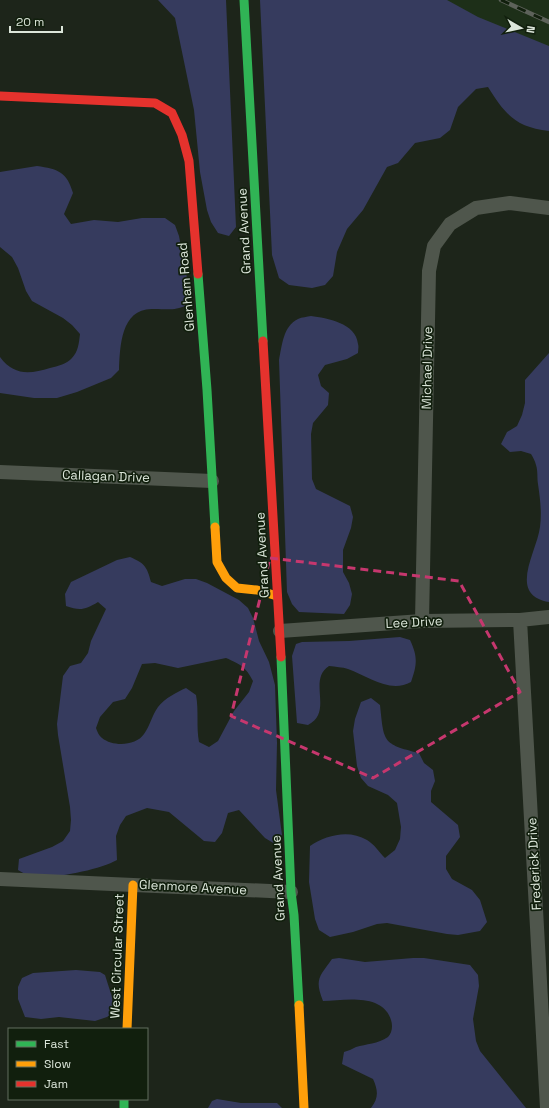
<svg xmlns="http://www.w3.org/2000/svg" width="549" height="1108" font-family="'Space Grotesk',sans-serif">
<style>
.built{fill:#1d2f18}
.green{fill:#363b5e;fill-rule:evenodd}
.lines{fill:none;stroke-linecap:round;stroke-linejoin:round}
.street{stroke:#4f564c;stroke-width:14}
.fast{stroke:#30b455;stroke-width:9}
.slow{stroke:#ff9f0a;stroke-width:9}
.jam{stroke:#e5322d;stroke-width:9}
.rail-casing{stroke:#5d625a;stroke-width:4.5}
.rail{stroke:#111f0d;stroke-width:3;stroke-dasharray:9;stroke-linecap:butt}
.marked{fill:none;stroke:#c6376e;stroke-width:3;stroke-dasharray:8 5;stroke-linejoin:round}
.labels{text-anchor:middle;dominant-baseline:central;stroke-width:3.5;stroke-linejoin:round;paint-order:stroke}
.street-label{font-size:13px;fill:#dce6da;stroke:#111f0d}
</style>
<rect width="100%" height="100%" fill="#1d251a"/>
<path class="built" d="M431,0H549V56Z"/>
<path class="green" d="M158,0H226L236,227L229,236L218,233L211,222L207,210L200,172L194,110L175,18Z
M260,0H447L478,17L549,46V131C515,127 505,114 488,87L476,89L458,107L450,130L440,138L415,143L398,163L387,167L363,210L347,229L337,252L333,276L325,285L312,288L289,285L279,278L272,255Z
M37,166C58,169 67,172 73,193L64,214L71,224L94,220L118,222L142,218H165L175,225L179,236L190,294L187,305C174,311 168,309 154,309C121,307 120,346 119,370L111,378L77,392L57,398H34L0,393V357C14,376 30,374 50,368C58,366 67,364 72,358C78,352 79,343 80,334L72,325L63,318L32,301L26,291L18,268L12,257L0,247V172Z
M311,316C327,318 356,323 358,344C359,347 358,350 358,353L347,359L325,365L318,375L321,386L329,393L328,405L313,423L311,434L312,479L316,489L350,506L353,517L351,528L343,550V572L349,583L352,594L350,605L344,614L299,612L292,604L287,592L279,360C282,346 283,326 298,319C302,317 307,317 311,316Z
M549,353V602C507,595 537,552 540,527C542,512 540,498 538,484C537,478 538,471 536,465C535,461 533,457 531,454L521,451L510,452L501,444L507,432L517,426L522,415L525,403V380Z
M130,557C144,563 147,566 151,582L162,586L185,579H196L207,583L239,600L248,608L253,618L259,641L269,662L275,685L277,743L276,790L282,835L275,844L265,838L239,810L228,813L222,833L215,842L204,841L169,812L147,808L126,816L120,825L116,836L117,860C99,870 50,880 30,876C26,875 22,872 18,870L19,859L52,847L63,841L70,831L71,820L70,807L58,735L57,724L63,676L70,666L81,663L88,653L91,641L106,609L98,602C85,610 80,611 66,606L65,594L71,582L117,560ZM226,658C240,664 246,667 253,681L249,692L234,711L218,741L209,747L199,742C196,726 199,711 196,695L186,688C177,692 165,698 158,707C152,715 150,726 144,734C136,746 113,747 102,738C99,736 97,731 96,728L100,717L113,702L125,699L132,688L142,664L155,663L178,668Z
M400,637L410,640C418,657 417,665 411,682C390,694 368,676 348,669C342,667 336,667 329,666C307,680 334,712 308,725L297,723L292,656L296,644L302,642L349,641Z
M371,698L380,705C384,742 382,744 419,753L424,763L433,770L435,781L431,791V802L458,825L460,837L446,856V869L452,879L472,890L480,900L487,922L480,931L458,935L447,934L387,923L377,924L353,932L330,937L319,930L315,919L309,882L310,846C326,835 349,829 367,840C374,844 379,852 385,858L395,850L400,839L401,827L397,803L388,795L368,786L361,778L357,766L353,731L355,719L361,702Z
M339,958L365,962L413,958H424L470,965L478,975L479,986L473,1019L476,1041L480,1051L526,1108H371C379,1098 378,1090 373,1079L342,1064L344,1052C348,1051 352,1049 356,1047C366,1044 378,1044 388,1037C392,1033 393,1026 391,1020C383,993 345,1000 323,1001C314,979 320,976 332,959Z
M76,970L100,972L105,975L112,997L113,1009L111,1014L107,1017L95,1021L59,1017L41,1019L25,1017L18,999V987L22,978L33,973Z
M217,1099L241,1103H277L282,1108H208L212,1101Z"/>
<g class="lines">
<path class="street" d="M0,472L212,481
M520,620L547,1108
M422,621L429,271L434,246L450,224L476,208L510,203L549,208
M280,631L422,621L520,620L549,617
M0,879L291,892"/>
<path class="fast" d="M244,0L263,341
M198,274L207,390L215,527
M281,657L291,892L294,915L299,1005
M124,1099V1108"/>
<path class="slow" d="M215,527L217,562L226,578L237,588L257,590L277,596
M299,1005L304,1108
M127,1029L133,885"/>
<path class="jam" d="M0,96L155,103L172,113L182,135L189,161L198,274
M263,341L281,657"/>
<defs>
<path id="rail" d="M501,0L549,22"/>
</defs>
<use href="#rail" class="rail-casing"/>
<use href="#rail" class="rail"/>
</g>
<path class="marked" d="M270,558L459,581L520,692L373,778L231,716Z"/>
<g class="labels">
<g class="street-label">
<text transform="translate(244 231) rotate(-93)">Grand Avenue</text>
<text transform="translate(186 287) rotate(-95)">Glenham Road</text>
<text transform="translate(427 368) rotate(-89)">Michael Drive</text>
<text transform="translate(106 476) rotate(2)">Callagan Drive</text>
<text transform="translate(262 555) rotate(-93)">Grand Avenue</text>
<text transform="translate(414 622) rotate(-3)">Lee Drive</text>
<text transform="translate(534 864) rotate(-93)">Frederick Drive</text>
<text transform="translate(278 878) rotate(-93)">Grand Avenue</text>
<text transform="translate(193 887) rotate(3)">Glenmore Avenue</text>
<text transform="translate(117 956) rotate(-88)">West Circular Street</text>
</g>
</g>
<rect x="8" y="1028" width="140" height="72" fill="#111f0d" stroke="#626f5f"/>
<rect x="16" y="1041" width="20" height="6" fill="#30b455" stroke="#626f5f"/>
<text x="44" y="1048" font-size="12" fill="#dce6da">Fast</text>
<rect x="16" y="1061" width="20" height="6" fill="#ff9f0a" stroke="#626f5f"/>
<text x="44" y="1068" font-size="12" fill="#dce6da">Slow</text>
<rect x="16" y="1081" width="20" height="6" fill="#e5322d" stroke="#626f5f"/>
<text x="44" y="1088" font-size="12" fill="#dce6da">Jam</text>
<g transform="translate(521 28) rotate(99)" stroke="#111f0d" stroke-width="3" paint-order="stroke">
<path d="M0-3L7 15L0 10L-7 15Z" fill="#dce6da"/>
<text y="-6" font-size="11" font-weight="bold" text-anchor="middle" fill="#dce6da">N</text>
</g>
<path d="M10 26v6h52v-6" fill="none" stroke="#dce6da" stroke-width="2"/>
<text x="16" y="26" font-size="12" fill="#dce6da" stroke="#111f0d" stroke-width="3" paint-order="stroke">20 m</text>
</svg>
